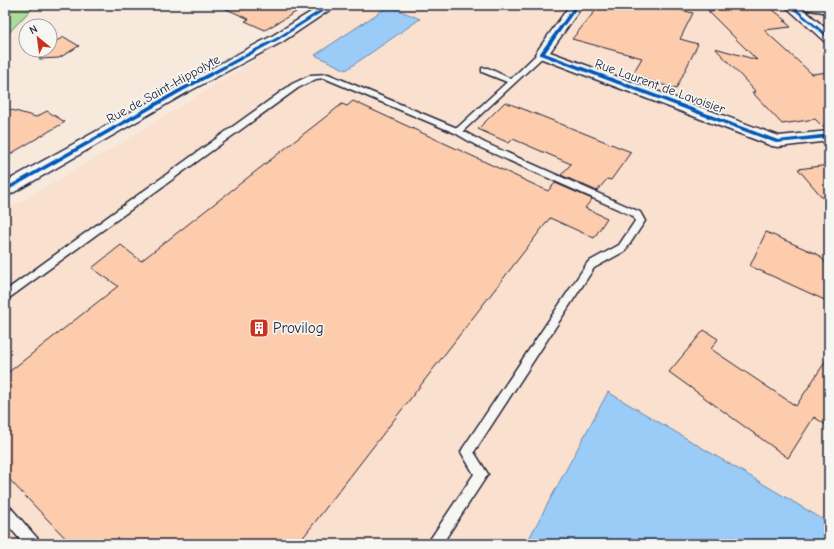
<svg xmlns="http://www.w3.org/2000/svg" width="834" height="549" font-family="'Comic Neue',sans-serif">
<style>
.built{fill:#fae0ce}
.green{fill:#acda98;stroke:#677e6a}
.water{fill:#9accf7;stroke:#6a88ac}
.building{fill:#fdccac;stroke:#22223b}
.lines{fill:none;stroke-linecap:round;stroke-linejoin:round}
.service-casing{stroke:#22223b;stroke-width:3}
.minor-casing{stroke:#22223b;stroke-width:3}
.service{fill:#f6f6f2;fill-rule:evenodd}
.minor{fill:#f6f6f2;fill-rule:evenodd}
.cycleway-casing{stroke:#f6f6f2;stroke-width:2}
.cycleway{fill:#0057b8;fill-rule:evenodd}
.labels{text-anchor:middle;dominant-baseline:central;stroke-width:3.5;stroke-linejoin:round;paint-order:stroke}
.far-street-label{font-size:13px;fill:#22223b;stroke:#f6f6f2}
.poi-label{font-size:15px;fill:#22223b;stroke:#f6f6f2;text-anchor:start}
</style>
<rect width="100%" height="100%" fill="#f8e9dd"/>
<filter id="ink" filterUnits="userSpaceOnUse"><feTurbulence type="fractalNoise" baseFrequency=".025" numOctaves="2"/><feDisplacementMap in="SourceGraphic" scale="8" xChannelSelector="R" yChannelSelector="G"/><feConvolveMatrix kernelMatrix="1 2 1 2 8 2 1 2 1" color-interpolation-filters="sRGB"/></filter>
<g filter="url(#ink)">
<path class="built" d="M343,5H829V544H5V211L123,142Z"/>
<path class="green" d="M5,5H35L5,37Z"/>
<path class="water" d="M389,6L420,19L346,70L315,55Z
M608,392L829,523V544H526Z"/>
<path class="building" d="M217,5H308L265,30L245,21L249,19Z
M600,5H660L693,13L680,39L698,44L676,89L632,75L642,58L572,39Z
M757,5H767L787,21H784L791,27L764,30L812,74L829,72V130H826L815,119L782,124L752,92H756L715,48L757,60L708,11Z
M64,37L79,46L59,58L39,59L43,50H50V44Z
M353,101L548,191L555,183L592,199L585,208L607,218L594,238L550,218L298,544H71L5,475V375L118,286L92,268L121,245L141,261L342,104L347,106Z
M505,102L536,114L631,152L611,180L607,179L597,191L561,175L571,164L513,139L509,143L478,129Z
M5,108L36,117L47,111L65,122L5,157Z
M829,165V205L798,169Z
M766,232L819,255L829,267V302L750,266Z
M704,330L718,339L711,349L796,406L829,356V427L814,417L788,458L669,372Z"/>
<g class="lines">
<defs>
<path id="service" d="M539,52L546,54L463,131L485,143L640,212L645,221L625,251L594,268L474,452L488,474L442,544H427L474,474L461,452L463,448L588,262L619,245L635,221L633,216L479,147L455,133L324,78L316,79L298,88L5,301V291L292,84L311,75L328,74L457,128L507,82L482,72V68H488L511,79Z
M5,505L10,507L38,539L40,544H24L5,522Z"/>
<path id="minor" d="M322,5H337L282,42L186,93L11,194L5,196V182L176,87L272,36Z
M570,5H583L550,52L779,136L829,131V141L778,147L772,146L537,57L535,54Z
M784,5H829V13L803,9L829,31V42L824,41Z"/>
</defs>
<use href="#service" class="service-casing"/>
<use href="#minor" class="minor-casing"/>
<use href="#service" class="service"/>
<use href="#minor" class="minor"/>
<defs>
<path id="cycleway" d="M328,5H333L278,40L183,91L5,192V188L179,89L276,38Z
M575,5H579L545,53L778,140L829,134V138L776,143L540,55V53Z
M788,5H792L829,36V39Z"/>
</defs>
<use href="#cycleway" class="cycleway-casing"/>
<use href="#cycleway" class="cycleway"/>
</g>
</g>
<defs>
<symbol id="building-square" viewBox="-11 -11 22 22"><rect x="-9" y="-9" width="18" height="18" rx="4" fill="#c8321e" stroke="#f6f6f2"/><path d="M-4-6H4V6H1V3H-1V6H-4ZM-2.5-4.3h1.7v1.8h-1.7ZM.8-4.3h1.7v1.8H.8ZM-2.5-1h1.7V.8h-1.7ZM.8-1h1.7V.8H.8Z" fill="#fff"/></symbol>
</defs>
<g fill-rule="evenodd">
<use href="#building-square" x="248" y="317" width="22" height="22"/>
</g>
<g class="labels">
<g class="far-street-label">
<text transform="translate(660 86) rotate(20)">Rue Laurent de Lavoisier</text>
<text transform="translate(163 89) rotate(-29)">Rue de Saint-Hippolyte</text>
</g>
<g class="poi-label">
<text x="273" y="328">Provilog</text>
</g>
</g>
<rect width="834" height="549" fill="none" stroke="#f6f6f2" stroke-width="20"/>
<rect x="10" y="10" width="814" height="529" fill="none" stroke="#22223b" stroke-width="1.5" filter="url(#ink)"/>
<g transform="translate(38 38) rotate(331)"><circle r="19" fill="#f6f6f2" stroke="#a1a1a9"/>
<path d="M0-3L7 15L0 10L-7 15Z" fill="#c8321e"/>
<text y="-6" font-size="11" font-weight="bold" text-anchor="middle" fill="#22223b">N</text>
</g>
</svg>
